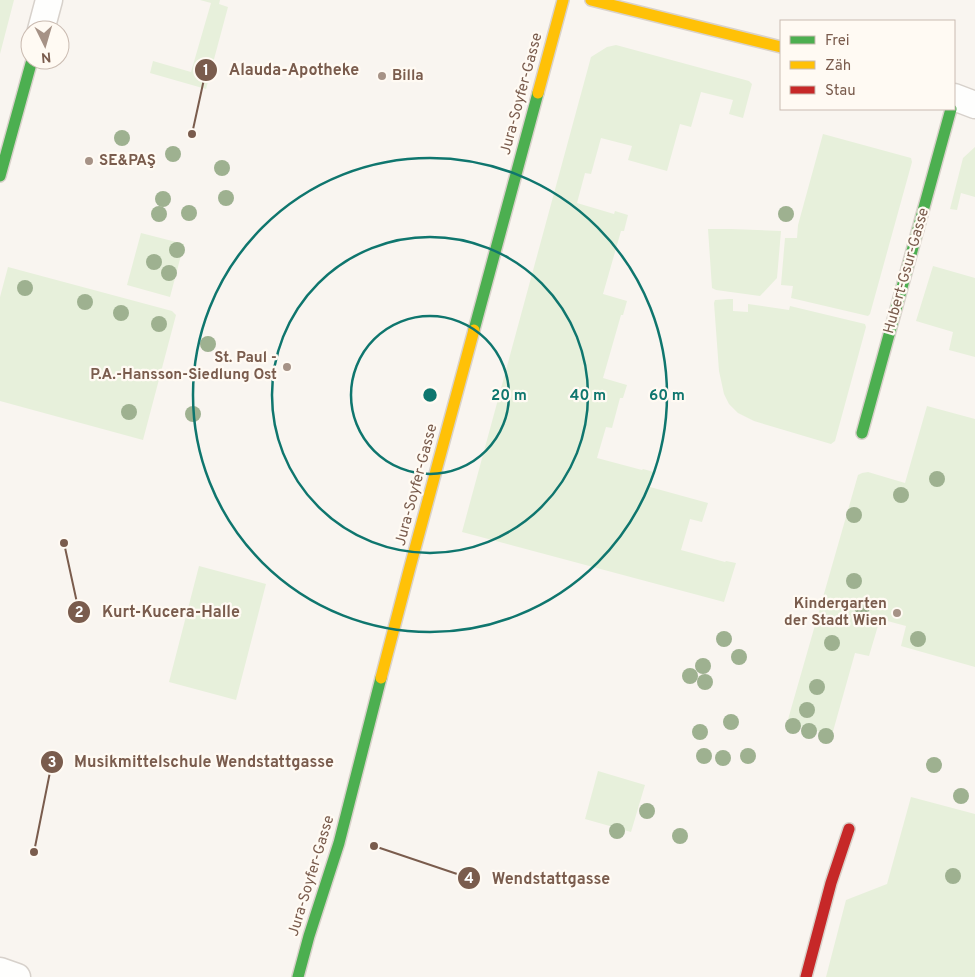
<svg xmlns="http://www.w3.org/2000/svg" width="975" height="977" font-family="Overpass,sans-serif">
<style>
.green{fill:#e7f0db}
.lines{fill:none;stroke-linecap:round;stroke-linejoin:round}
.street-casing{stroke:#d7d1cb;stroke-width:29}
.fast-casing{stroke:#d9d2cb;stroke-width:14}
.slow-casing{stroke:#d9d2cb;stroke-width:14}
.jam-casing{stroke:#d9d2cb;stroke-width:14}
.street{stroke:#fefefd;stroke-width:26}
.fast{stroke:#4caf50;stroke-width:11}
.slow{stroke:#ffc107;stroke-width:11}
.jam{stroke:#c62828;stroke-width:11}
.tree{fill:#9eb190}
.ring{fill:none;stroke:#0f766e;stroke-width:2.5}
.poi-dot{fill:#a69286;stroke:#fffaf3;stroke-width:2}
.labels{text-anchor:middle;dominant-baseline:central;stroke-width:4.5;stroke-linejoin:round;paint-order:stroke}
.poi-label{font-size:15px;font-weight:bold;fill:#7a5c4d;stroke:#fffaf3;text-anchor:start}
.street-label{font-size:15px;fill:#7a5c4d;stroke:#fffaf3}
.centre{fill:#0f766e;stroke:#fffaf3;stroke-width:2.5}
.ring-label{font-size:15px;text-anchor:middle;font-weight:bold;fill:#0f766e;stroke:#fffaf3;stroke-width:4.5;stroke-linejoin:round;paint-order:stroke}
.leader{fill:none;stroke:#7a5c4d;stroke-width:2}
.callout-dot{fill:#7a5c4d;stroke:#fffaf3;stroke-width:2}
.mark-label{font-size:15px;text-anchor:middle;font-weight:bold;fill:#fff}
.callout-label{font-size:16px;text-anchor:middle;font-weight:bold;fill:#7a5c4d;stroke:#fffaf3;stroke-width:4.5;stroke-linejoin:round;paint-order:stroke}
</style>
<rect width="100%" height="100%" fill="#f9f5f0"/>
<path class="green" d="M0,0H14L0,54Z
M200,0H220L219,4L228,7L206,89L150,73L153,61L191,72L211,3Z
M616,45L749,81L752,84L743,118L729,114L733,100L701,92L691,127L680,124L667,171L628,160L632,146L601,138L591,174L585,173L577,203L614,214L615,211L628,215L624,231H621L603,294L627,301L623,315H621L603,378L627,385L623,398H620L612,428L606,427L597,458L642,470L643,469L654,472L650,487L708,503L702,522L690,519L681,550L725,562L726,561L736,563L724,602L462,532L591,57L607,47Z
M823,134L911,158L912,162L870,314L868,316L791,298L793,286L781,285L785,238H797L798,225Z
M975,147V197L961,193L957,210L950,209L963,158Z
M708,229H731L781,231L777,278L760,296L716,290L712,288Z
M141,233L184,244L170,297L127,285Z
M933,266L975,278V357L949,350L953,332L916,321Z
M8,267L172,311L176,315L143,440L0,401V297Z
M729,299H733V311L748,312V304L789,310L790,306L865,324L866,327L835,441L831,444L754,421L738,413L729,404L724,394L719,371L714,303L715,300Z
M927,406L975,419V667L901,646L906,626L880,619L869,656L855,653L832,735L787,723L858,475L862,473L868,472L905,483Z
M199,566L266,584L236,700L169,682Z
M598,771L645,785L631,832L585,819Z
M911,797L975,814V977H826L846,900L887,884Z"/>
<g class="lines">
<defs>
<path id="street" d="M41,30L49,0
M954,97L975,105
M0,971L17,977"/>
<path id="fast" d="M0,176L32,60
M474,330L538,93
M862,433L951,109
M298,977L309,936L339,843L381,678"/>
<path id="slow" d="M591,0L781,47
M538,93L563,0
M381,678L410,567L474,330"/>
<path id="jam" d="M806,977L831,883L849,829"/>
</defs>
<use href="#street" class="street-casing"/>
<use href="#fast" class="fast-casing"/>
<use href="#slow" class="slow-casing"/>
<use href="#jam" class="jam-casing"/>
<use href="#street" class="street"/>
<use href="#fast" class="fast"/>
<use href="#slow" class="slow"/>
<use href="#jam" class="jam"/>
</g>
<g class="tree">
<circle cx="122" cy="138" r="8"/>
<circle cx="173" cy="154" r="8"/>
<circle cx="222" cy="168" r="8"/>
<circle cx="226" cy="198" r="8"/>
<circle cx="163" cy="199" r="8"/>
<circle cx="189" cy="213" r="8"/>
<circle cx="159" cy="214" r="8"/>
<circle cx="786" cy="214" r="8"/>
<circle cx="177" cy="250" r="8"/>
<circle cx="154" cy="262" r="8"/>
<circle cx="169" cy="273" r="8"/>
<circle cx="25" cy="288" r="8"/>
<circle cx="85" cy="302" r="8"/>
<circle cx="121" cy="313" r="8"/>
<circle cx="159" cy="324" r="8"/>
<circle cx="208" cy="344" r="8"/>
<circle cx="129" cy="412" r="8"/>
<circle cx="193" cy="414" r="8"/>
<circle cx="937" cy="479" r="8"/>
<circle cx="901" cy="495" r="8"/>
<circle cx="854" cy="515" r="8"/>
<circle cx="854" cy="581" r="8"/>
<circle cx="862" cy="607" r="8"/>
<circle cx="724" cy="639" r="8"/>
<circle cx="918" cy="639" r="8"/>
<circle cx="832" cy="643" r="8"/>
<circle cx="739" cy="657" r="8"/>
<circle cx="703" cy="666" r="8"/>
<circle cx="690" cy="676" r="8"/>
<circle cx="705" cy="682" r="8"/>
<circle cx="817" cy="687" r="8"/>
<circle cx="807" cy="710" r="8"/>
<circle cx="731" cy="722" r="8"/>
<circle cx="793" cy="726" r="8"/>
<circle cx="809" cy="731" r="8"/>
<circle cx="700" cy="732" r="8"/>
<circle cx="826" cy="736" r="8"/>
<circle cx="704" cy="756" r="8"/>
<circle cx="748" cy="756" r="8"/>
<circle cx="723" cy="758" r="8"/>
<circle cx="934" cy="765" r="8"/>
<circle cx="961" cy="796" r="8"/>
<circle cx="647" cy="811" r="8"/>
<circle cx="617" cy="831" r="8"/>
<circle cx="680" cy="836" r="8"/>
<circle cx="953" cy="876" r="8"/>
</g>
<g class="ring">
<circle cx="430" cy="395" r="79"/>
<circle cx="430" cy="395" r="158"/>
<circle cx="430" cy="395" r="237"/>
</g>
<g class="poi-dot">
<circle cx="382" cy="76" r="5"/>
<circle cx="89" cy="161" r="5"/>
<circle cx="287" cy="367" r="5"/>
<circle cx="897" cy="613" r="5"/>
</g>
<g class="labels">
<g class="poi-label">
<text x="392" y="76">Billa</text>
<text x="99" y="161">SE&amp;PAŞ</text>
<text x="277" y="358" text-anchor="end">St. Paul -<tspan x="277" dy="17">P.A.-Hansson-Siedlung Ost</tspan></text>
<text x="887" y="604" text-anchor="end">Kindergarten<tspan x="887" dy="17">der Stadt Wien</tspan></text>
</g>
<g class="street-label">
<text transform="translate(522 94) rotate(-75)">Jura-Soyfer-Gasse</text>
<text transform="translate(907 271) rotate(-74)">Hubert-Gsur-Gasse</text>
<text transform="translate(417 485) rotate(-75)">Jura-Soyfer-Gasse</text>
<text transform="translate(312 876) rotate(-73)">Jura-Soyfer-Gasse</text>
</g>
</g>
<circle cx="430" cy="395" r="8" class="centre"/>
<g class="ring-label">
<text x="509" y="400">20 m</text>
<text x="588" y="400">40 m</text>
<text x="667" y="400">60 m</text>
</g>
<path class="leader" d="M192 134L206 70M64 543L79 612M34 852L52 762M374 846L469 878"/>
<g class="callout-dot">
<circle cx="192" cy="134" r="5"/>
<circle cx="64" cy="543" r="5"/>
<circle cx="34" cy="852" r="5"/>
<circle cx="374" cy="846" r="5"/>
<circle cx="206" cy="70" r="12"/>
<circle cx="79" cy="612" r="12"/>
<circle cx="52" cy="762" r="12"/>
<circle cx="469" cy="878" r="12"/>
</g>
<g class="mark-label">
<text x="206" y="75">1</text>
<text x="79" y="617">2</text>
<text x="52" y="767">3</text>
<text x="469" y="883">4</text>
</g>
<g class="callout-label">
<text x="294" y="75">Alauda-Apotheke</text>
<text x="171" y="617">Kurt-Kucera-Halle</text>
<text x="204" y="767">Musikmittelschule Wendstattgasse</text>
<text x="551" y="884">Wendstattgasse</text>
</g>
<rect x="780" y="20" width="175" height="90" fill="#fffaf3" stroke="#cabbb1"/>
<rect x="790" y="36" width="25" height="8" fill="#4caf50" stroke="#cabbb1"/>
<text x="825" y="45" font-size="15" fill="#7a5c4d">Frei</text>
<rect x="790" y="61" width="25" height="8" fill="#ffc107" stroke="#cabbb1"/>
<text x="825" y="70" font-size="15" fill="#7a5c4d">Zäh</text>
<rect x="790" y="86" width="25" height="8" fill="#c62828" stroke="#cabbb1"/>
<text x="825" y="95" font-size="15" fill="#7a5c4d">Stau</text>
<g transform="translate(45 45) rotate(175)"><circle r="24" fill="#fffaf3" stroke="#cabbb1"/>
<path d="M0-4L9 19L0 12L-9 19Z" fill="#a69286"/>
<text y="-8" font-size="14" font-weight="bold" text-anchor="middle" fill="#7a5c4d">N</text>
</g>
</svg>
